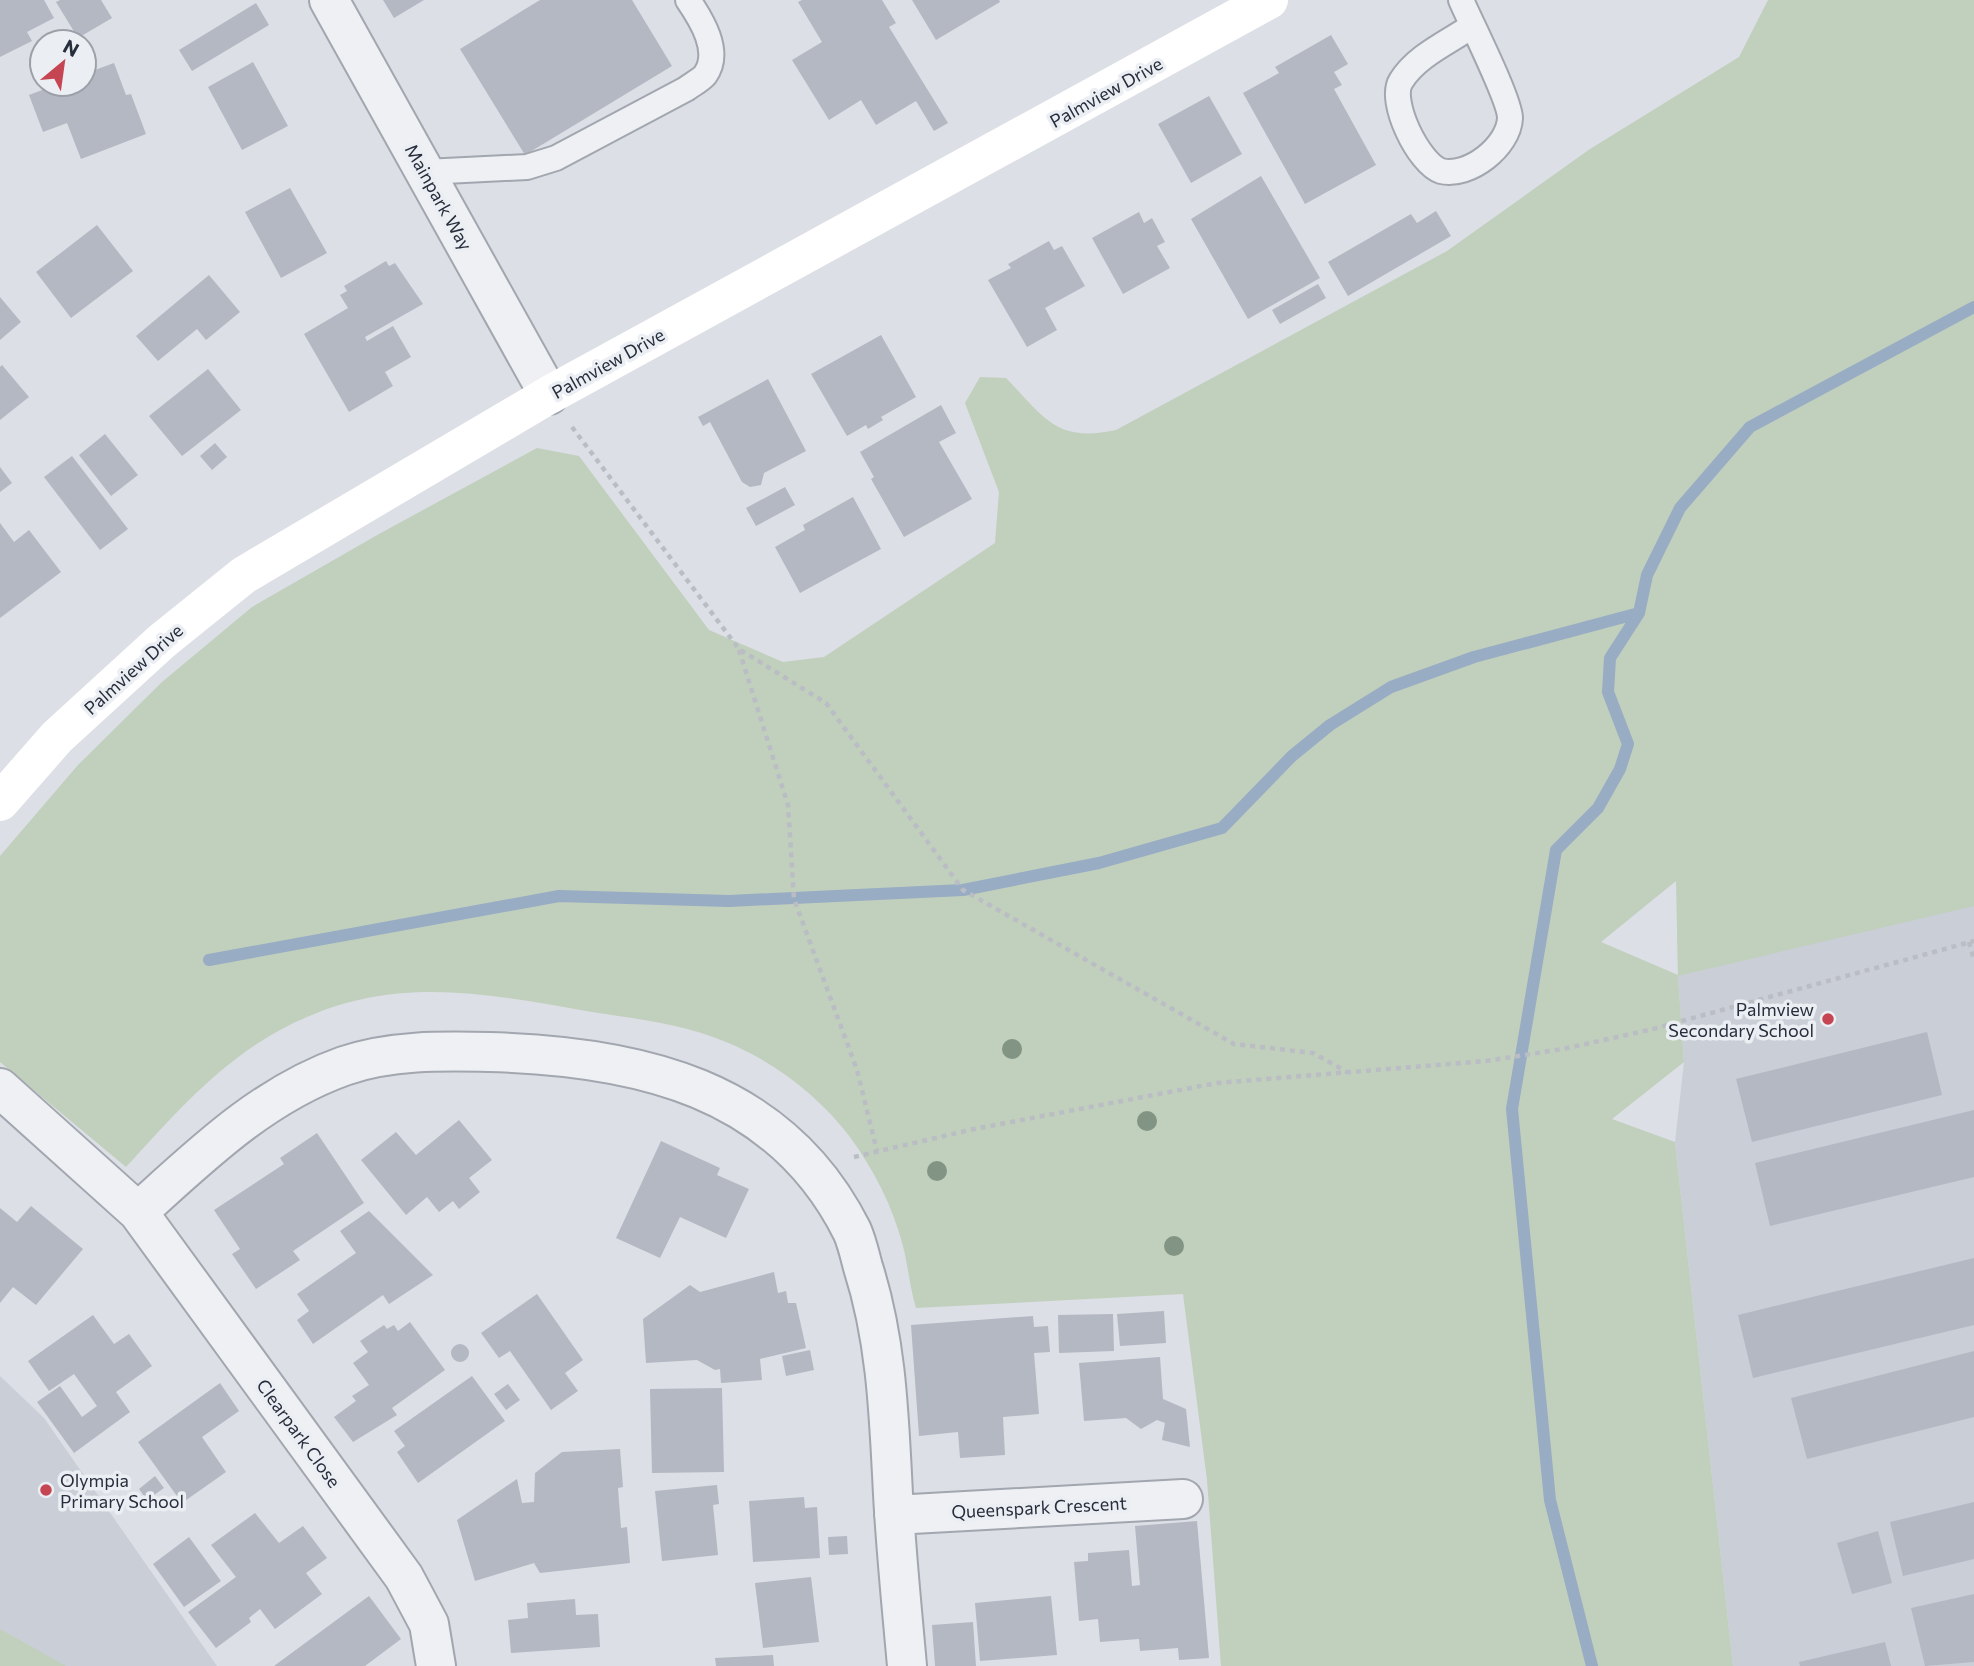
<svg xmlns="http://www.w3.org/2000/svg" width="1974" height="1666" font-family="Commissioner,sans-serif">
<style>
.built{fill:#caced7}
.green{fill:#c1cfbd;fill-rule:evenodd}
.lines{fill:none;stroke-linecap:round;stroke-linejoin:round}
.stream{stroke:#98acc4;stroke-width:12}
.building{fill:#b3b8c2}
.lane-casing{stroke:#a2a6af;stroke-width:28}
.street-casing{stroke:#a2a6af;stroke-width:42}
.path{stroke:#babdc4;stroke-width:4.5;stroke-dasharray:5 5;stroke-linecap:butt}
.lane{stroke:#eef0f4;stroke-width:24}
.street{stroke:#eef0f4;stroke-width:38}
.secondary{stroke:#fff;stroke-width:38}
.tree{fill:#829484}
.poi-dot{fill:#c64553;stroke:#ebeef3;stroke-width:2.5}
.labels{text-anchor:middle;dominant-baseline:central;stroke-width:7;stroke-linejoin:round;paint-order:stroke}
.street-label{font-size:18px;fill:#262d3b;stroke:#ebeef3}
.poi-label{font-size:18px;fill:#262d3b;stroke:#ebeef3;text-anchor:end}
</style>
<rect width="100%" height="100%" fill="#dcdfe5"/>
<path class="built" d="M1974,399V1666H1733L1675,1142L1684,1062L1678,976L1677,880Z
M0,1376L44,1418L217,1666H0Z"/>
<path class="green" d="M1768,0H1974V906L1678,976L1684,1062L1612,1119L1675,1142L1733,1666H1221L1207,1480L1183,1294L916,1308C910,1288 908,1266 903,1246C893,1207 874,1170 850,1137C819,1096 773,1061 726,1042C683,1024 637,1019 592,1012C493,995 403,975 307,1017C231,1049 180,1108 126,1167L0,1062V856L78,765L162,682L252,607L379,534L537,448L579,456L709,630L783,662L824,657L995,543L999,492L965,403L980,377L1006,378C1045,418 1056,443 1116,430L1447,251L1590,149L1739,57ZM1676,881L1678,975L1601,942Z
M0,1629L66,1666H0Z"/>
<g class="lines">
<path class="stream" d="M209,960L559,896L729,901L963,890L1099,863L1222,828L1292,756L1330,725L1391,687L1474,657L1639,613
M1592,1666L1550,1500L1512,1109L1556,850L1598,808L1620,769L1628,744L1608,692L1610,658L1639,613L1647,575L1680,508L1750,427L1974,307"/>
</g>
<path class="building" d="M0,0H44L54,18L27,32L32,41L0,57Z
M60,0H101L112,18L78,38L56,2Z
M383,0H424L394,18Z
M540,0H632L672,66L525,155L460,49Z
M802,0H882L896,23L889,27L948,123L934,131L916,101L876,125L861,100L829,120L792,60L822,42L798,2Z
M912,0H999L1000,2L936,40Z
M256,3L269,25L192,71L179,50Z
M1331,35L1348,64L1334,72L1342,85L1334,89L1376,165L1305,204L1243,93L1279,73L1275,67Z
M253,62L288,126L242,150L208,87Z
M114,63L126,95L131,94L146,134L81,159L67,123L43,132L29,95L58,84H84V74Z
M1209,96L1242,154L1191,183L1158,124Z
M1261,176L1320,278L1248,319L1191,219Z
M290,188L327,253L281,278L245,212Z
M1436,211L1451,236L1348,296L1328,262L1411,214L1417,223Z
M1139,212L1144,223L1152,218L1165,242L1157,246L1170,268L1123,294L1092,238Z
M97,225L133,271L71,318L36,272Z
M1049,241L1054,250L1062,246L1085,286L1045,308L1057,330L1027,347L988,280L1011,268L1008,264Z
M386,261L389,266L395,263L423,304L365,337L367,341L393,326L411,357L385,372L393,386L349,412L304,334L348,308L340,295L347,291L344,286Z
M209,275L240,312L206,340L197,329L158,361L136,336Z
M1318,284L1326,298L1280,324L1272,310Z
M0,297L21,322L0,340Z
M881,335L916,397L881,417L883,420L868,429L866,425L847,436L811,374Z
M2,365L29,397L0,420V367Z
M208,369L241,410L182,456L149,416Z
M768,379L806,451L764,473L761,485L750,487L742,482L710,422L703,426L698,417Z
M941,405L956,433L939,442L972,499L904,537L871,479L874,477L860,452Z
M105,434L138,475L111,496L79,455Z
M215,443L227,457L212,470L200,456Z
M72,456L128,529L100,550L44,477Z
M0,467L12,483L0,492Z
M785,487L795,505L756,526L746,508Z
M853,497L881,549L800,593L775,547L805,530L803,525Z
M0,523L14,542L29,530L61,572L0,618Z
M1927,1032L1942,1095L1752,1142L1736,1079Z
M1974,1110V1177L1770,1226L1755,1163Z
M459,1120L492,1160L469,1178L480,1192L459,1209L453,1201L439,1212L427,1197L406,1215L361,1160L396,1132L416,1155Z
M317,1133L364,1203L293,1251L300,1260L256,1289L232,1254L240,1249L214,1210L284,1164L280,1158Z
M661,1141L720,1168L717,1175L749,1189L726,1238L680,1217L660,1258L616,1238Z
M31,1206L83,1249L36,1305L13,1287L0,1303V1208L17,1222Z
M369,1211L433,1275L389,1304L383,1295L313,1344L297,1320L309,1311L297,1294L356,1253L340,1231Z
M1974,1258V1325L1753,1378L1738,1315Z
M774,1272L778,1293L786,1291L788,1303H796L806,1348L760,1359L762,1380L721,1383L720,1369L715,1370L697,1360L646,1363L643,1319L690,1285L700,1292Z
M537,1294L583,1360L565,1373L578,1391L551,1410L510,1351L499,1358L481,1333Z
M1164,1311L1166,1343L1120,1346L1117,1314Z
M1113,1314L1114,1351L1059,1353L1058,1315Z
M93,1315L114,1344L129,1334L152,1366L116,1392L130,1412L74,1453L37,1402L60,1386L82,1417L97,1406L74,1374L49,1391L28,1361Z
M1033,1316L1034,1327L1048,1326L1050,1352L1034,1353L1039,1414L1003,1417L1005,1455L960,1458L958,1432L919,1436L911,1325Z
M410,1322L445,1370L392,1408L397,1415L353,1442L334,1417L356,1401L352,1396L369,1385L353,1363L368,1352L360,1341L384,1325L387,1329L394,1325L398,1331Z
M451 1353a9 9 0 1 1 18 0a9 9 0 1 1-18 0Z
M810,1350L814,1370L786,1376L782,1356Z
M1974,1351V1417L1807,1459L1791,1398Z
M1160,1357L1163,1399L1186,1409L1190,1447L1162,1440L1165,1423L1157,1420L1141,1429L1126,1418L1084,1421L1079,1363Z
M472,1376L505,1421L418,1483L397,1452L405,1446L394,1431Z
M220,1383L239,1411L202,1437L226,1472L182,1503L138,1442Z
M508,1384L520,1400L506,1410L494,1394Z
M722,1388L724,1472L652,1473L650,1389Z
M620,1449L623,1487L618,1488L621,1528L627,1527L630,1563L540,1573L534,1563L475,1581L457,1520L517,1479L522,1503L534,1502L535,1473L562,1452Z
M155,1476L164,1488L147,1500L139,1489Z
M717,1485L719,1504L713,1505L718,1555L662,1561L655,1491Z
M804,1497L805,1508L817,1507L820,1558L753,1562L749,1501Z
M1974,1502V1559L1903,1576L1890,1522Z
M255,1513L279,1543L303,1526L327,1558L306,1573L322,1594L275,1629L260,1609L249,1618L251,1622L216,1648L188,1612L236,1577L211,1545Z
M1197,1521L1209,1658L1179,1660L1178,1648L1140,1651L1139,1639L1100,1642L1098,1619L1079,1621L1074,1562L1088,1561V1553L1129,1550L1132,1586L1140,1585L1135,1526Z
M1878,1531L1892,1583L1852,1594L1837,1543Z
M847,1536L848,1554L829,1555L828,1537Z
M189,1537L221,1581L184,1607L153,1564Z
M811,1577L819,1642L763,1648L755,1583Z
M1974,1594V1662L1925,1666L1911,1608Z
M369,1596L401,1639L365,1666H274Z
M1051,1596L1057,1655L980,1661L975,1603Z
M575,1599L576,1615L598,1614L600,1647L511,1653L508,1620L528,1618L527,1603Z
M973,1622L976,1666H935L932,1625Z
M1885,1642L1891,1666H1800L1799,1662Z
M773,1655L774,1666H716L715,1658Z"/>
<g class="lines">
<defs>
<path id="lane" d="M1461,0C1470,21 1510,100 1510,118C1509,146 1469,178 1441,171C1419,164 1388,101 1401,81C1416,56 1449,42 1472,26
M425,172L527,167L556,158L686,89C691,85 701,80 705,75C722,52 701,19 688,0"/>
<path id="street" d="M329,0L549,395
M0,1088L138,1212C201,1155 262,1095 344,1066C390,1050 441,1051 489,1052C637,1056 780,1087 852,1231C857,1242 860,1256 863,1267C887,1342 889,1417 893,1494C896,1552 902,1609 907,1666
M138,1212L404,1577L429,1624L436,1666
M894,1515L1183,1499"/>
</defs>
<use href="#lane" class="lane-casing"/>
<use href="#street" class="street-casing"/>
<path class="path" d="M572,427L739,649L826,703L963,890L1234,1044L1313,1053L1349,1073
M739,650L788,805L794,899L857,1070L877,1151
M1969,942L1974,960
M854,1157L974,1129L1217,1083L1486,1061L1563,1049L1649,1030L1974,941"/>
<use href="#lane" class="lane"/>
<use href="#street" class="street"/>
<path class="secondary" d="M0,802L57,737L162,641L244,575L549,395L1269,0"/>
</g>
<g class="tree">
<circle cx="1012" cy="1049" r="10"/>
<circle cx="1147" cy="1121" r="10"/>
<circle cx="937" cy="1171" r="10"/>
<circle cx="1174" cy="1246" r="10"/>
</g>
<g class="poi-dot">
<circle cx="1828" cy="1019" r="7"/>
<circle cx="46" cy="1490" r="7"/>
</g>
<g class="labels">
<g class="street-label">
<text transform="translate(1106 92) rotate(-29)">Palmview Drive</text>
<text transform="translate(439 197) rotate(61)">Mainpark Way</text>
<text transform="translate(608 363) rotate(-29)">Palmview Drive</text>
<text transform="translate(133 669) rotate(-42)">Palmview Drive</text>
<text transform="translate(299 1433) rotate(54)">Clearpark Close</text>
<text transform="translate(1039 1507) rotate(-3)">Queenspark Crescent</text>
</g>
<g class="poi-label">
<text x="1814" y="1009">Palmview<tspan x="1814" dy="21">Secondary School</tspan></text>
<text x="60" y="1480" text-anchor="start">Olympia<tspan x="60" dy="21">Primary School</tspan></text>
</g>
</g>
<g transform="translate(63 63) rotate(29)"><circle r="33" fill="#ebeef3" stroke="#9ca1a9" stroke-width="2"/>
<path d="M0-5L12 26L0 18L-12 26Z" fill="#c64553"/>
<text y="-10" font-size="19" font-weight="bold" text-anchor="middle" fill="#262d3b">N</text>
</g>
</svg>
